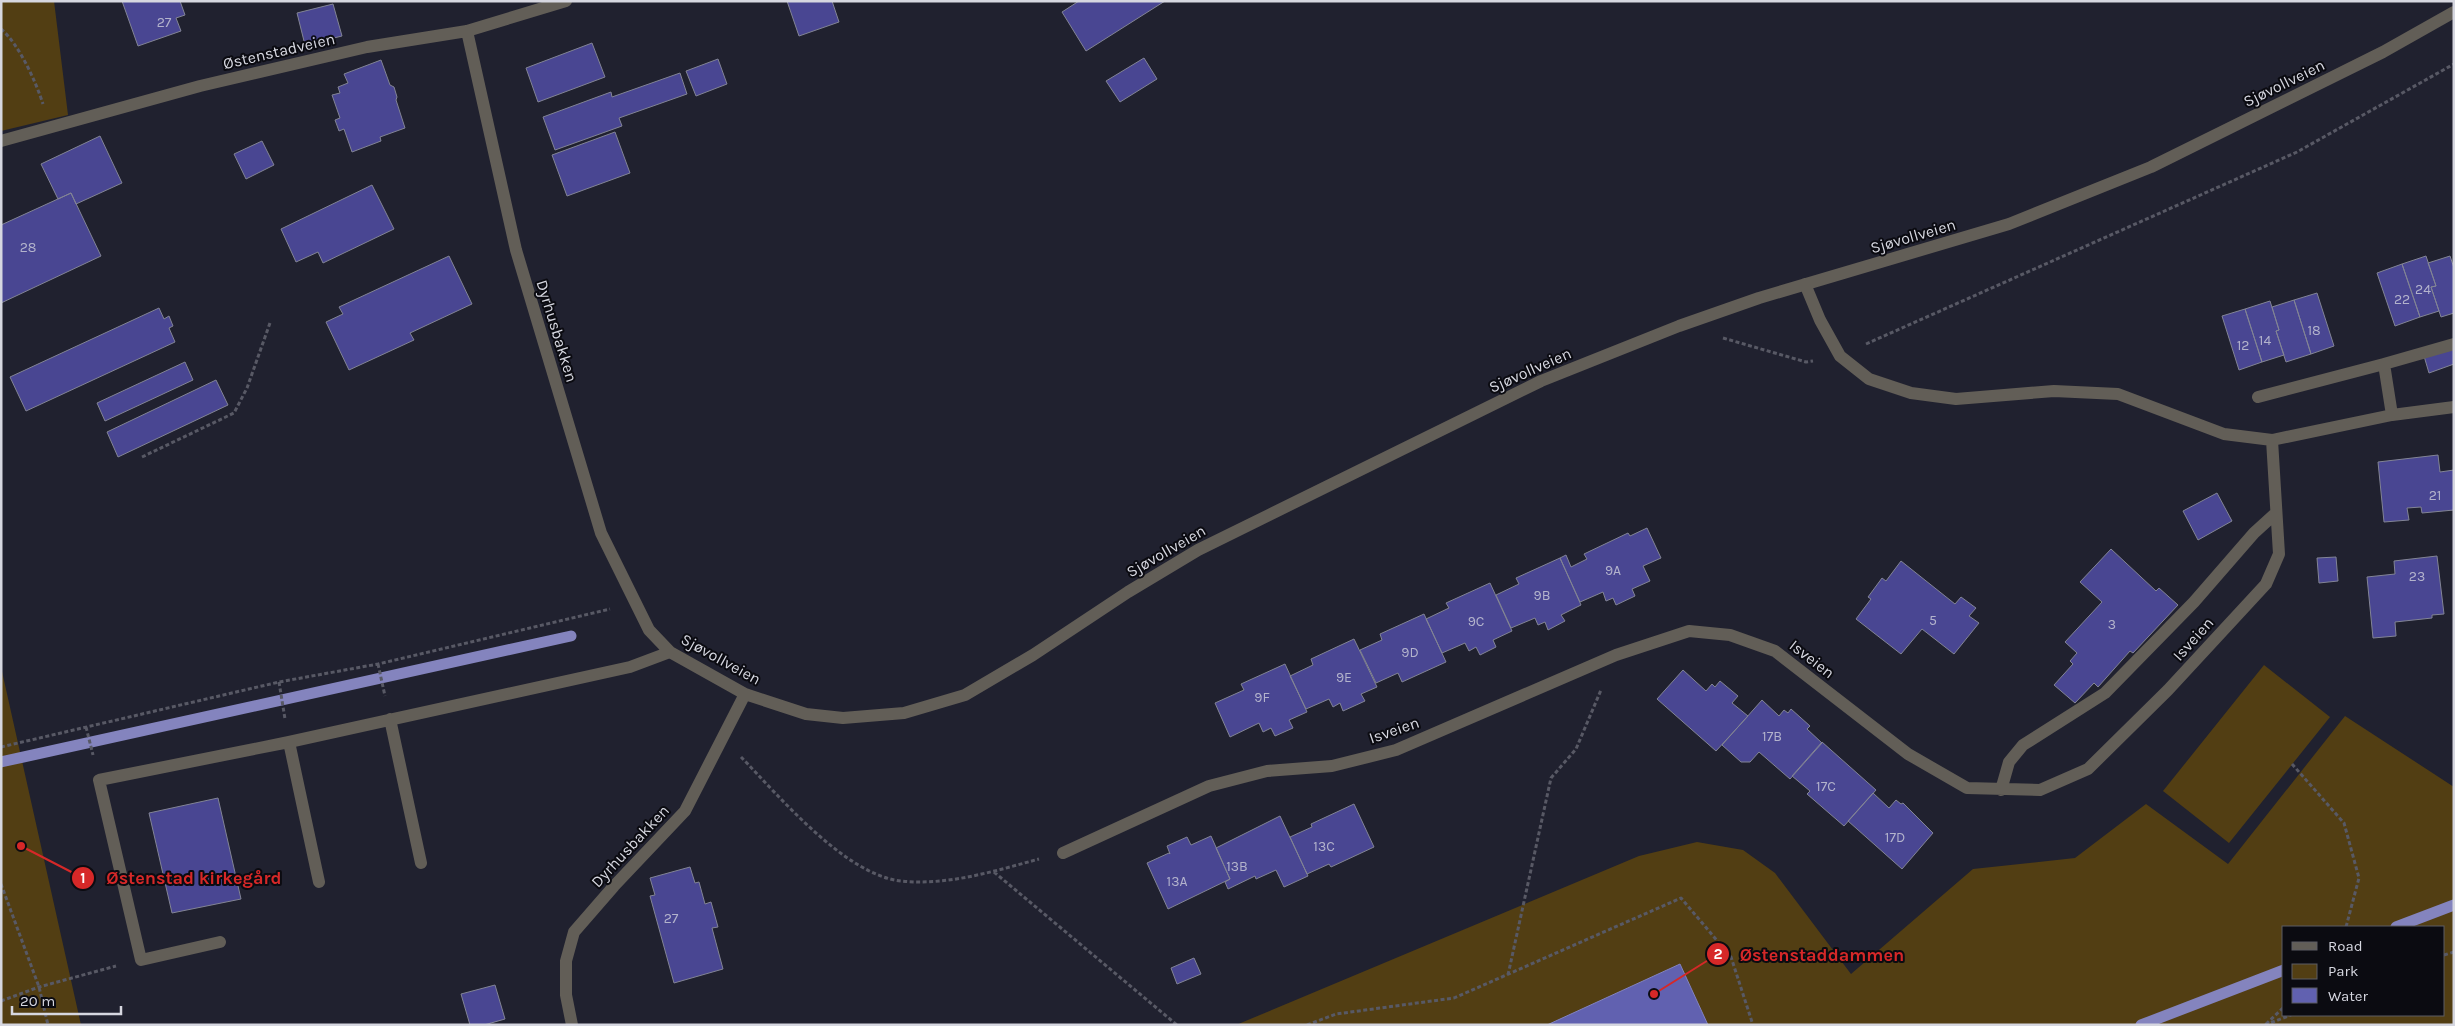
<svg xmlns="http://www.w3.org/2000/svg" width="2455" height="1026" font-family="Karla,sans-serif">
<style>
.green{fill:#523e13;fill-rule:evenodd}
.water{fill:#6161b0;stroke:#8484be}
.lines{fill:none;stroke-linecap:round;stroke-linejoin:round}
.stream{stroke:#8484be;stroke-width:11}
.building{fill:#494692;stroke:#828495}
.path{stroke:#585965;stroke-width:3;stroke-dasharray:4 2.5;stroke-linecap:butt}
.minor{stroke:#625e57;stroke-width:12}
.labels{text-anchor:middle;dominant-baseline:central;stroke-width:4;stroke-linejoin:round;paint-order:stroke}
.number-label{font-size:14px;fill:#b3b3cc}
.street-label{font-size:16px;fill:#d6d7e0;stroke:#0b0b11}
.leader{fill:none;stroke:#d62828;stroke-width:2}
.callout-dot{fill:#d62828;stroke:#0b0b11;stroke-width:2}
.mark-label{font-size:15px;text-anchor:middle;font-weight:bold;fill:#fff}
.callout-label{font-size:18px;text-anchor:middle;font-weight:bold;fill:#d62828;stroke:#0b0b11;stroke-width:4;stroke-linejoin:round;paint-order:stroke}
</style>
<rect width="100%" height="100%" fill="#20212f"/>
<path class="green" d="M1,1H54L68,115L1,131Z
M2264,665L2330,717L2229,843L2163,791Z
M1,667L81,1025H1Z
M2345,716L2454,787V1025H1708L1680,964L1547,1025H1236L1639,856L1697,842L1743,850L1775,873L1851,974L1973,869L2075,858L2146,804L2228,864ZM2284,927H2444V1015H2284Z"/>
<path class="water" d="M1680,964L1708,1025H1547Z"/>
<g class="lines">
<path class="stream" d="M1,762L571,636
M2396,927L2454,905
M2141,1025L2284,970"/>
</g>
<path class="building" d="M122,1H180L185,15L176,18L181,31L138,46Z
M787,1H832L839,22L799,36Z
M1079,1H1165L1086,51L1062,12Z
M333,4L342,36L305,45L297,13Z
M592,43L605,77L538,102L526,68Z
M1144,58L1157,79L1120,102L1106,81Z
M718,59L727,84L696,96L686,71Z
M381,60L390,85L394,87L397,97L396,100L405,128L380,137L381,141L352,152L344,129L339,131L335,120L340,118L332,95L340,93L338,87L348,83L344,74Z
M680,73L687,94L619,118L622,126L555,150L543,117L611,92L612,97Z
M615,132L630,173L567,196L552,155Z
M100,136L122,183L76,204L71,193L58,199L41,164Z
M262,141L274,165L246,179L234,154Z
M372,185L394,229L323,263L318,252L296,262L281,229Z
M71,193L101,256L1,303V225Z
M449,256L472,304L410,333L414,340L349,370L326,322L343,314L339,307Z
M2426,256L2436,286L2431,287L2439,311L2420,317L2402,264Z
M2450,256L2454,268V313L2441,317L2431,287L2436,286L2428,263Z
M2402,264L2420,317L2395,326L2377,273Z
M2317,293L2334,346L2311,354L2294,300Z
M2294,300L2311,354L2286,362L2276,331L2279,330L2272,307Z
M2270,301L2279,330L2276,331L2284,355L2262,362L2245,309Z
M159,308L164,319L169,316L173,326L169,328L175,342L26,411L10,377Z
M2245,309L2262,362L2239,370L2222,316Z
M2454,346V364L2429,373L2424,356Z
M185,362L193,380L105,421L97,403Z
M216,380L228,405L118,457L107,432Z
M2438,455L2440,472L2454,470V510L2422,513L2421,507L2407,508L2409,520L2384,522L2378,462Z
M2217,493L2232,521L2198,540L2183,511Z
M1647,528L1661,558L1643,566L1650,581L1632,589L1635,596L1616,605L1613,598L1606,601L1603,592L1580,602L1560,558L1566,555L1571,567L1587,559L1584,554L1628,533L1630,536Z
M2111,549L2156,591L2159,588L2178,605L2133,653L2130,651L2098,687L2094,683L2075,703L2054,685L2073,664L2070,661L2077,653L2065,642L2102,602L2080,582Z
M2437,556L2444,614L2432,615V618L2395,622L2396,636L2373,638L2367,577L2395,574L2394,561Z
M2336,557L2338,581L2319,583L2317,558Z
M1560,558L1581,605L1561,615L1565,621L1548,630L1545,622L1538,625L1535,618L1511,628L1496,595L1519,584L1516,578Z
M1901,561L1955,604L1961,597L1976,608L1969,616L1979,623L1954,654L1922,629L1901,654L1856,619L1871,599L1868,597L1882,578L1886,581Z
M1490,583L1512,631L1493,640L1496,647L1480,655L1476,647L1469,651L1465,643L1442,653L1426,619L1449,608L1446,603Z
M1424,614L1446,662L1402,682L1398,673L1376,683L1360,650L1382,640L1380,634Z
M1354,639L1377,687L1361,694L1365,701L1343,711L1340,703L1333,707L1329,699L1306,709L1290,676L1313,665L1311,659Z
M1285,664L1307,712L1289,720L1293,728L1275,736L1271,728L1263,732L1259,723L1230,737L1215,703L1244,690L1241,684Z
M1683,670L1706,691L1712,684L1715,687L1720,681L1738,696L1732,703L1748,716L1716,751L1657,699Z
M1762,700L1779,716L1784,710L1788,713L1791,709L1810,726L1807,729L1822,743L1790,779L1759,752L1750,762H1741L1722,745Z
M1822,742L1876,790L1844,826L1807,794L1810,791L1792,776Z
M1873,793L1889,808L1896,800L1901,804L1903,803L1933,833L1902,869L1848,821Z
M218,798L241,899L172,913L149,813Z
M1354,804L1374,847L1331,867L1329,864L1307,874L1290,837L1312,827L1311,824Z
M1280,816L1308,876L1284,887L1276,870L1256,879L1255,876L1228,889L1225,882L1230,879L1216,848Z
M1211,836L1230,879L1168,909L1147,863L1169,853L1170,854L1167,846L1187,837L1191,845Z
M690,867L695,883L699,882L705,904L711,902L718,927L712,928L723,969L674,983L650,896L655,895L650,878Z
M1194,958L1201,974L1177,984L1171,968Z
M495,985L505,1019L484,1025H470L461,994Z"/>
<g class="lines">
<path class="path" d="M1,29C19,44 36,82 43,104
M1723,338L1806,362L1813,361
M1866,344L2297,152L2454,64
M142,457L234,413L247,388L270,323
M378,664L385,696
M279,682L285,719
M86,727L93,755
M1,747L279,682L378,664L610,609
M741,757C779,796 845,875 901,881C947,886 995,871 1039,859
M2292,764L2344,823L2359,878L2346,927
M994,872L1177,1025
M1,884L39,987L48,1025
M2444,955L2454,952
M1508,975L1551,778L1576,749L1601,690
M1,1001L39,987L116,966
M2266,1024L2284,1007
M1307,1025L1336,1014L1454,998L1681,898L1731,957L1753,1025
M2265,1025L2291,1015"/>
<path class="minor" d="M467,31L516,250L601,533L649,630L670,652L745,694L806,714L843,718L904,713L965,695L1033,655L1128,592L1198,550L1541,381L1679,326L1759,298L2009,224L2151,167L2383,52L2454,12
M1,141L200,86L367,47L467,31L566,1
M1805,284L1820,320L1840,356L1869,379L1911,393L1956,399L2054,391L2118,394L2224,434L2272,440L2392,415L2454,407
M2258,397L2384,364
M2392,415L2384,364L2454,344
M390,719L421,863
M289,742L319,882
M2001,790L2009,762L2023,745L2105,693L2194,602L2254,533L2276,513
M1063,853L1209,786L1267,771L1332,766L1396,750L1616,655L1689,631L1730,635L1775,651L1908,754L1967,788L2040,790L2088,769L2168,690L2266,584L2279,554L2272,440
M220,942L141,960L99,780L289,742L630,667L670,652
M572,1025L566,995V961L574,932L614,886L685,811L745,694"/>
</g>
<g class="labels">
<g class="number-label">
<text x="164" y="22">27</text>
<text x="28" y="247">28</text>
<text x="2423" y="289">24</text>
<text x="2402" y="299">22</text>
<text x="2314" y="330">18</text>
<text x="2265" y="340">14</text>
<text x="2243" y="345">12</text>
<text x="2435" y="495">21</text>
<text x="1613" y="570">9A</text>
<text x="2417" y="576">23</text>
<text x="1542" y="595">9B</text>
<text x="1933" y="620">5</text>
<text x="1476" y="621">9C</text>
<text x="2112" y="624">3</text>
<text x="1410" y="652">9D</text>
<text x="1344" y="677">9E</text>
<text x="1262" y="697">9F</text>
<text x="1772" y="736">17B</text>
<text x="1826" y="786">17C</text>
<text x="1895" y="837">17D</text>
<text x="1324" y="846">13C</text>
<text x="1237" y="866">13B</text>
<text x="1177" y="881">13A</text>
<text x="671" y="918">27</text>
</g>
<g class="street-label">
<text transform="translate(279 51) rotate(-13)">Østenstadveien</text>
<text transform="translate(2284 83) rotate(-26)">Sjøvollveien</text>
<text transform="translate(1913 236) rotate(-16)">Sjøvollveien</text>
<text transform="translate(557 331) rotate(73)">Dyrhusbakken</text>
<text transform="translate(1530 370) rotate(-24)">Sjøvollveien</text>
<text transform="translate(1166 551) rotate(-30)">Sjøvollveien</text>
<text transform="translate(2193 639) rotate(-48)">Isveien</text>
<text transform="translate(721 659) rotate(29)">Sjøvollveien</text>
<text transform="translate(1812 659) rotate(38)">Isveien</text>
<text transform="translate(1394 730) rotate(-19)">Isveien</text>
<text transform="translate(630 846) rotate(-47)">Dyrhusbakken</text>
</g>
</g>
<path class="leader" d="M21 846L83 878M1654 994L1718 954"/>
<g class="callout-dot">
<circle cx="21" cy="846" r="5"/>
<circle cx="1654" cy="994" r="5"/>
<circle cx="83" cy="878" r="12"/>
<circle cx="1718" cy="954" r="12"/>
</g>
<g class="mark-label">
<text x="83" y="883">1</text>
<text x="1718" y="959">2</text>
</g>
<g class="callout-label">
<text x="194" y="884">Østenstad kirkegård</text>
<text x="1822" y="961">Østenstaddammen</text>
</g>
<rect width="2455" height="1026" fill="none" stroke="#d6d7e0" stroke-width="5"/>
<rect x="2282" y="926" width="162" height="90" fill="#0b0b11" stroke="#5c5d64"/>
<rect x="2292" y="942" width="25" height="8" fill="#625e57" stroke="#5c5d64"/>
<text x="2328" y="951" font-size="15" fill="#d6d7e0">Road</text>
<rect x="2292" y="964" width="25" height="15" fill="#523e13" stroke="#5c5d64"/>
<text x="2328" y="976" font-size="15" fill="#d6d7e0">Park</text>
<rect x="2292" y="988" width="25" height="15" fill="#6161b0" stroke="#5c5d64"/>
<text x="2328" y="1001" font-size="15" fill="#d6d7e0">Water</text>
<path d="M12 1006v8h109v-8" fill="none" stroke="#d6d7e0" stroke-width="2.5"/>
<text x="20" y="1006" font-size="15" fill="#d6d7e0" stroke="#0b0b11" stroke-width="4" paint-order="stroke">20 m</text>
</svg>
